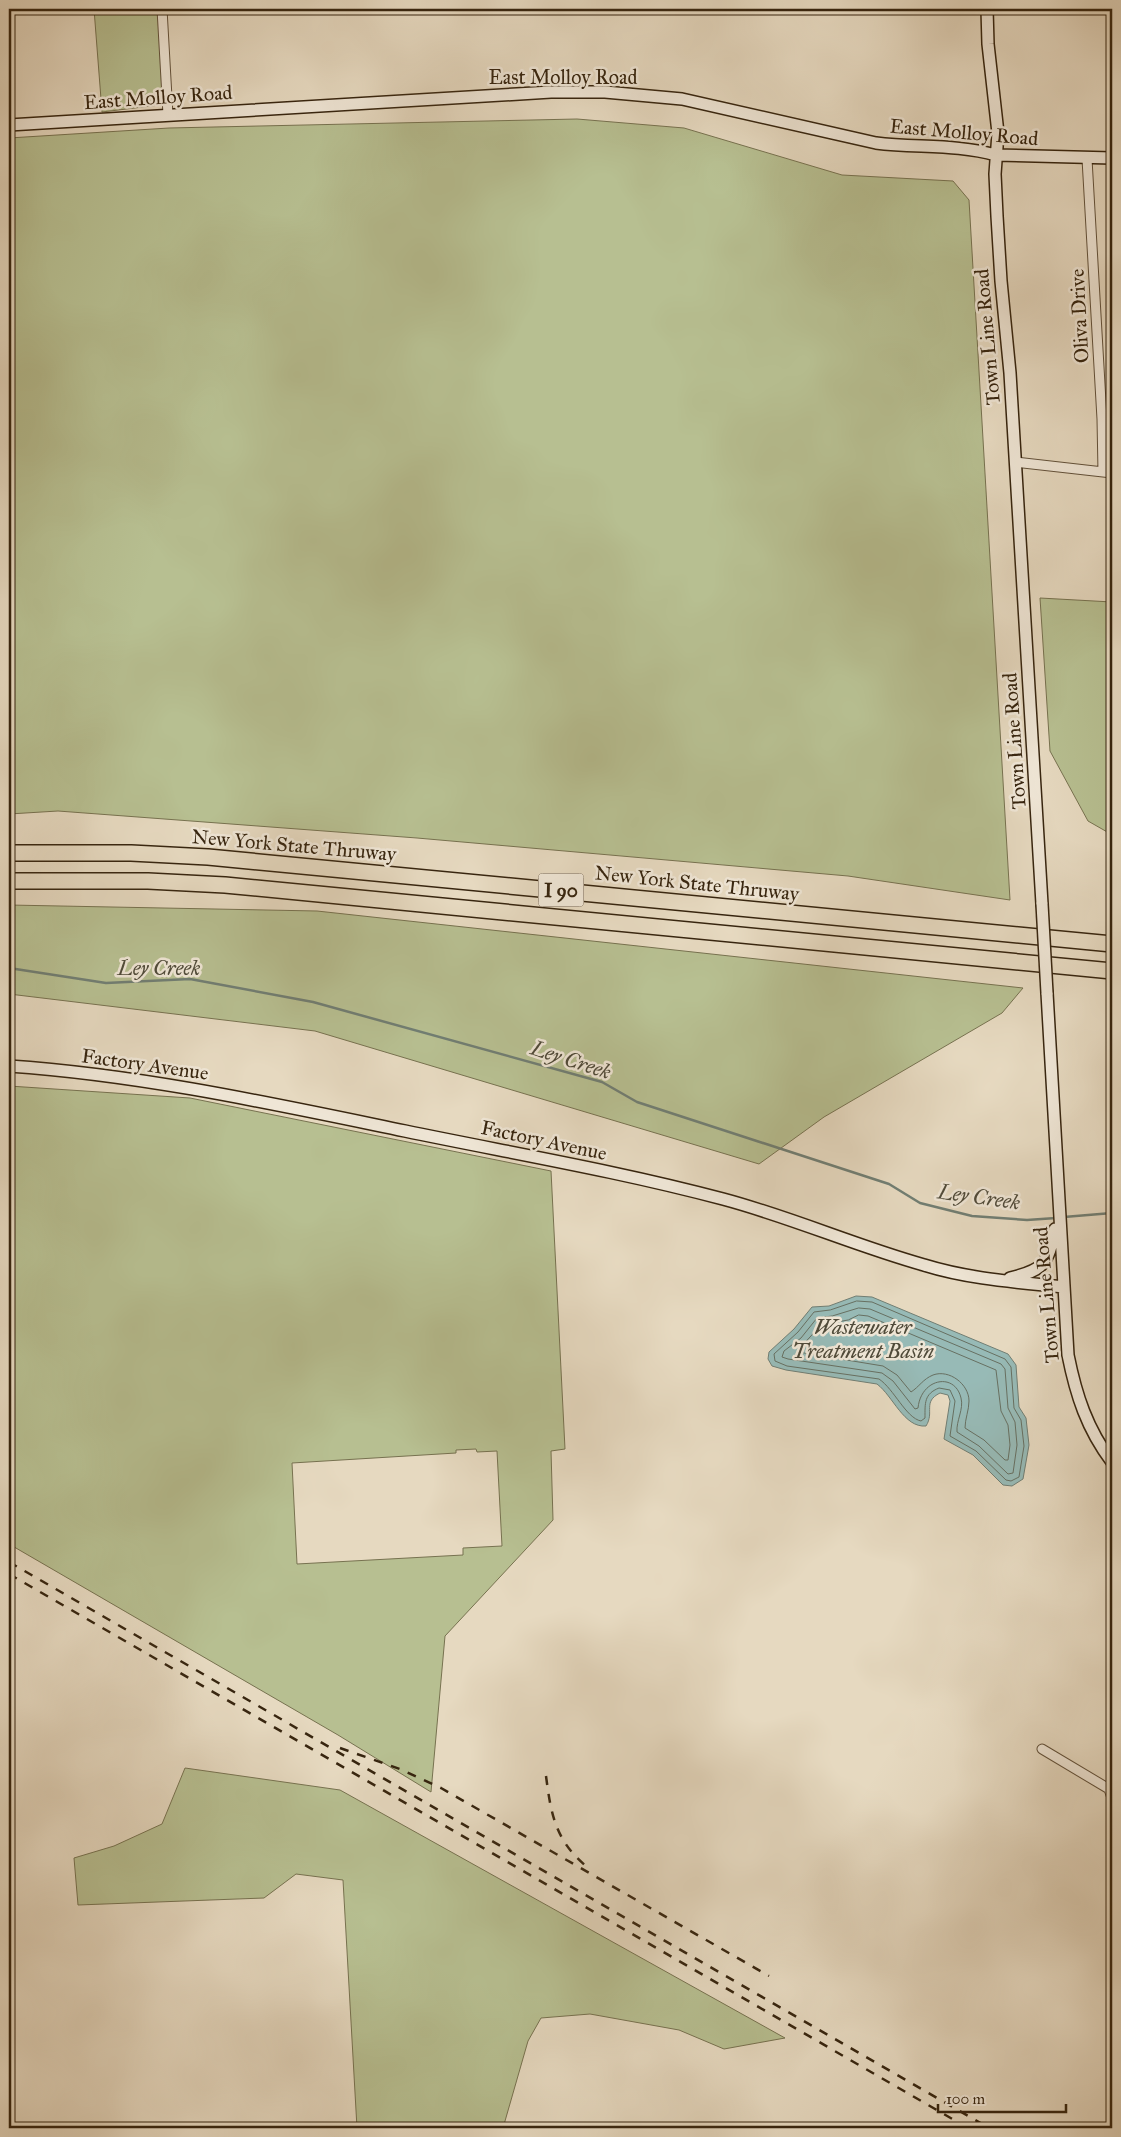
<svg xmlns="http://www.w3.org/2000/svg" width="1121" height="2137" font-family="'IM FELL Great Primer',serif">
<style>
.green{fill:#b7bf91;stroke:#777250;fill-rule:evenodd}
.water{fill:#97bab6;stroke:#717e73}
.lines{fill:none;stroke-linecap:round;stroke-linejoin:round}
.shore{stroke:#677062;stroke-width:1}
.stream{stroke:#717e73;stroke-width:2.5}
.street-casing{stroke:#63523b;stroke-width:11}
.secondary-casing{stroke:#37250f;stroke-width:14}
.highway-casing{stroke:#37250f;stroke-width:18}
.street{stroke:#efe6d6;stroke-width:9}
.secondary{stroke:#efe6d6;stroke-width:11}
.highway{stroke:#e6d9c0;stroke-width:15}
.rail{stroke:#37250f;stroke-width:2.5;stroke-dasharray:9 9;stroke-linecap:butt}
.secondary-bridge-casing{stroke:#37250f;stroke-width:14;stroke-linecap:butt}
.secondary-bridge{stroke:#efe6d6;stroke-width:11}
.labels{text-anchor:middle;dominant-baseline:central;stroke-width:5;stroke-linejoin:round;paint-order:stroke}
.shield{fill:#efe6d6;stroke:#6e5f4b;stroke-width:1}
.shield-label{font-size:19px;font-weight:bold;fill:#37250f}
.street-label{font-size:20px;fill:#37250f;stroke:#efe6d6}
.water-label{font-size:21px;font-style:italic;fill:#4f4a39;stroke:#efe6d6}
</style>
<rect width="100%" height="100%" fill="#e6d9c0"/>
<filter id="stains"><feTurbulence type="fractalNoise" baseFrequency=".004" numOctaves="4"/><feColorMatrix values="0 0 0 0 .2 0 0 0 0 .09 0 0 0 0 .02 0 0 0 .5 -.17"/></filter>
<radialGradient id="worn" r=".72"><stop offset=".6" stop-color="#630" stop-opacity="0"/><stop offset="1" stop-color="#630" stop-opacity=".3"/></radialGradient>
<path class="green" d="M94,9H160L167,104L102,112Z
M577,119L684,128L842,175L953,181L969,200L1010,900L848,876L417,838L58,811L9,814V138L169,128Z
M1040,598L1112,602V896H1108L1109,833L1088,821L1050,751Z
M9,905L317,911L1023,988L1002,1013L824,1117L759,1164L315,1031L9,994Z
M9,1086L190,1098L551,1171L565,1449L551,1451L553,1520L445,1636L431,1792L338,1735L9,1544ZM476,1449L477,1452L497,1451L502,1546L463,1548V1555L297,1564L292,1463L456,1453V1450Z
M185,1768L340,1790L785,2038L724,2049L679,2030L590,2014L541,2018L528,2041L503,2128H357L343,1880L296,1874L264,1898L78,1905L74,1858L114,1846L162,1824Z"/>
<path class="water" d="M856,1296L872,1297L1008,1354L1016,1365L1019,1407L1026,1418L1029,1445L1023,1479L1012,1486L1003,1485L973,1455L944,1439L950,1401L948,1395L940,1393C922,1402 935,1412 926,1426C904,1428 893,1396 877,1384L786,1370L772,1366L768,1359L769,1352L794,1329L812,1307L829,1306Z"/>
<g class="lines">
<path class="shore" d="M857,1301L872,1302L1005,1359L1011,1367L1014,1408L1021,1420L1024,1446L1019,1477L1011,1481L1006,1480L976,1451L950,1436L955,1401L950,1390L939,1388C924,1394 925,1403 925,1418L921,1421C906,1418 894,1389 879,1379L787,1366L775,1361L774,1354L798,1332L814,1312L830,1310Z
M859,1308L870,1309L1001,1364L1005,1369L1008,1408L1015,1422L1017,1445L1013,1473L1008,1474L979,1446L957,1432C956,1421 964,1409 961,1398C955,1372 921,1378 918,1408L915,1409L893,1381L882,1373L788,1359L782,1357L784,1351L801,1338L817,1318L832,1316Z
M859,1315L868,1316L996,1370L1001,1411L1008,1425L1010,1445L1008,1460H1005L984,1440L965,1428C965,1419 969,1410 969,1401C969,1384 949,1369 933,1375C923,1379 919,1387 911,1392L897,1375L883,1366L798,1352L799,1349L821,1325L848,1320Z"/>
<path class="stream" d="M9,968L106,983L190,979L313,1002L602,1082L637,1102L889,1184L920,1203L972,1216L1027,1220L1056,1218
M1064,1217L1112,1213"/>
<defs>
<path id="street" d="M162,9L168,115
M1087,159L1102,419L1103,472
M1015,462L1112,473
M1042,1749L1109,1789L1112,1798"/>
<path id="secondary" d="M987,9L988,44L998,133L995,174L997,216L1001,281L1010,373L1042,904
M9,125L551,92H605L682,99L876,143C916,148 957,144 996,155L1112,158
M1047,993L1068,1355C1076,1395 1087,1429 1112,1462
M9,1066C142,1075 274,1104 405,1131C511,1153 618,1171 723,1199C791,1217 856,1246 924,1265C969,1279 1016,1282 1063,1287
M1010,1278C1044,1270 1048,1264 1055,1229"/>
<path id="highway" d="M9,853H131L208,857L1112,944
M9,881H148L225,885L1112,971"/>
</defs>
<use href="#street" class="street-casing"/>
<use href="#secondary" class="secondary-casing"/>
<use href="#highway" class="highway-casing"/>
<use href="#street" class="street"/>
<use href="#secondary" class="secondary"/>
<use href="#highway" class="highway"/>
<path class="rail" d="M9,1562L989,2128
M9,1574L968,2128
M340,1748L400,1769L441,1788L769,1976
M546,1776C551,1814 555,1840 586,1866"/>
<defs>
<path id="secondary-bridge" d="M1042,904L1047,993"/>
</defs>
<use href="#secondary-bridge" class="secondary-bridge-casing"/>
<use href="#secondary-bridge" class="secondary-bridge"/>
</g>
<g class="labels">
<rect class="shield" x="538.5" y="873.5" width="45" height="33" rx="4"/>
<g class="shield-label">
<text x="561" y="890">I 90</text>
</g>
<g class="street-label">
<text x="563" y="77">East Molloy Road</text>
<text transform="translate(158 97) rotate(-4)">East Molloy Road</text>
<text transform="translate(964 132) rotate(5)">East Molloy Road</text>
<text transform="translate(1079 316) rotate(-93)">Oliva Drive</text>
<text transform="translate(987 337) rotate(-95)">Town Line Road</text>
<text transform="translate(1014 741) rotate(-94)">Town Line Road</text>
<text transform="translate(294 845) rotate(5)">New York State Thruway</text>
<text transform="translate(697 883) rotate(6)">New York State Thruway</text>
<text transform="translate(145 1064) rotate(8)">Factory Avenue</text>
<text transform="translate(544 1140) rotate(12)">Factory Avenue</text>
<text transform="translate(1046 1295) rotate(-95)">Town Line Road</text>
</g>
<g class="water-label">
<text x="159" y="968">Ley Creek</text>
<text transform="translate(571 1060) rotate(18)">Ley Creek</text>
<text transform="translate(979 1197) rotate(8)">Ley Creek</text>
<text x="863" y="1327">Wastewater<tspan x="863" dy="24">Treatment Basin</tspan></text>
</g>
</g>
<rect width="1121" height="2137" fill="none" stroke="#e6d9c0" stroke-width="30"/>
<rect x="10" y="10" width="1101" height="2117" fill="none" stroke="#37250f" stroke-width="2.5"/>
<rect x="15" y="15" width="1091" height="2107" fill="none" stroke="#37250f"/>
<path d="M938 2104v8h128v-8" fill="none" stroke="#37250f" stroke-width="2.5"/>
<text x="946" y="2104" font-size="15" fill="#37250f" stroke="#efe6d6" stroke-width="4" paint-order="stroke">100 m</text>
<rect width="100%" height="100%" filter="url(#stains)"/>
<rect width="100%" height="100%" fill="url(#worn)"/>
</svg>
